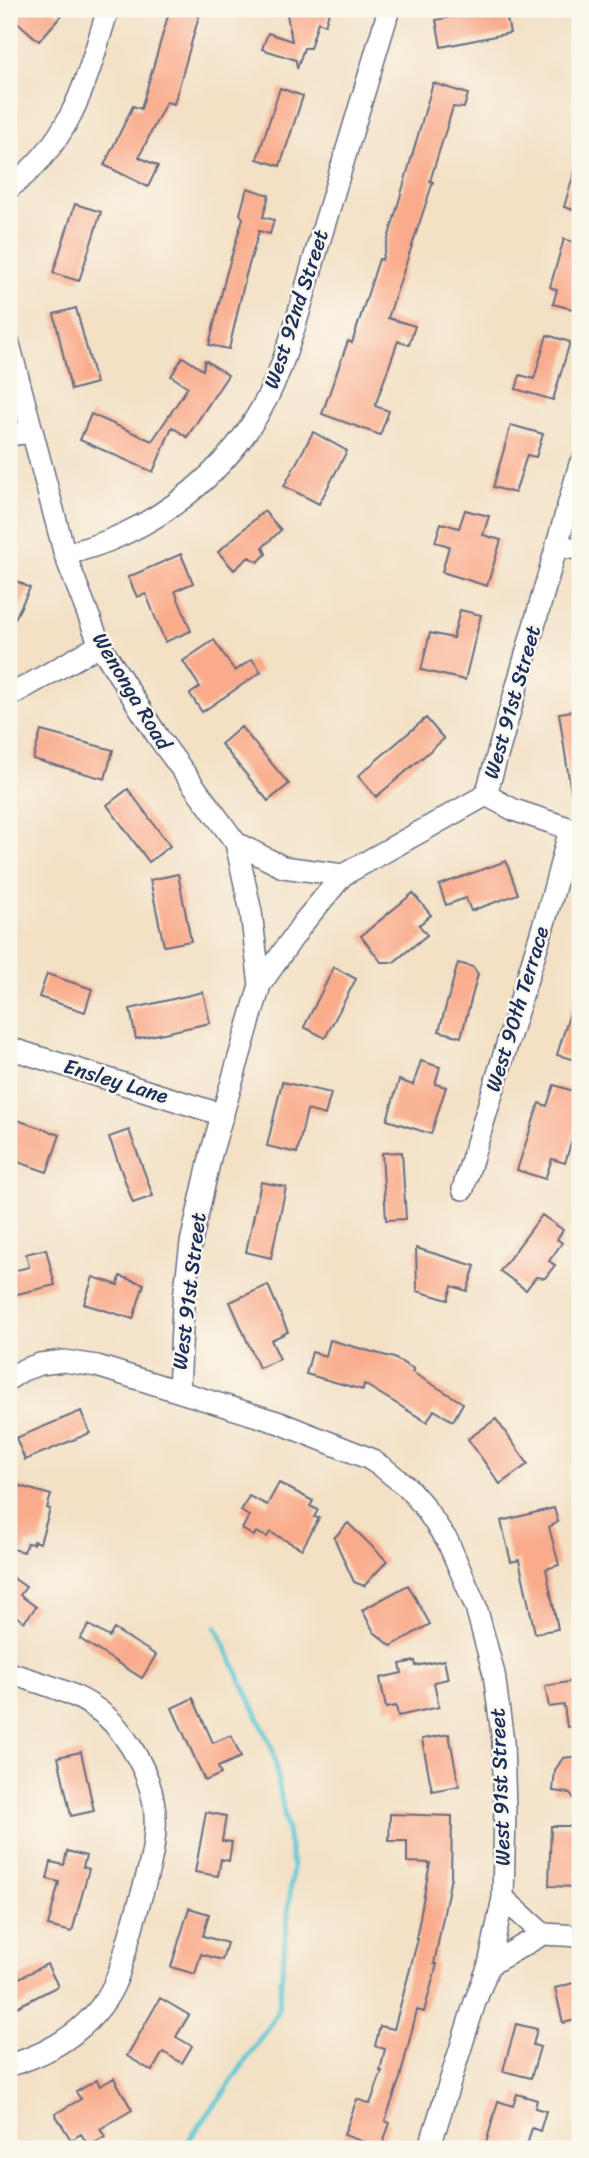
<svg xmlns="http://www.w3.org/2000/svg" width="589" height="2158" font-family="Sriracha,sans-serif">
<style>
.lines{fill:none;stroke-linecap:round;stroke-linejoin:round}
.stream{stroke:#5bc7d4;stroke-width:5}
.building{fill:#f9ab8b}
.minor-casing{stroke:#676d82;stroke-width:24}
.minor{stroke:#fff;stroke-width:21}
.labels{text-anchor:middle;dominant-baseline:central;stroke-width:5;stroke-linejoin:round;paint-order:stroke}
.street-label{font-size:21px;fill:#1b2f5e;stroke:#fbf7ec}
</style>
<rect width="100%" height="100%" fill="#fbf7ec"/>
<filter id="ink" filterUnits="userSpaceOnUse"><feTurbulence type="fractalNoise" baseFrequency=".0143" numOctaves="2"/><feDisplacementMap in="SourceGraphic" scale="14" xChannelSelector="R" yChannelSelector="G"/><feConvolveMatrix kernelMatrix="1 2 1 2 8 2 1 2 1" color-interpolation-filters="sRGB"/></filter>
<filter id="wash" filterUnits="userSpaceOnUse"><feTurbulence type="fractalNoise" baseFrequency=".00686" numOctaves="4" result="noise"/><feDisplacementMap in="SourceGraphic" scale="28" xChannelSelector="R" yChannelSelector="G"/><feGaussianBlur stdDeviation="1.57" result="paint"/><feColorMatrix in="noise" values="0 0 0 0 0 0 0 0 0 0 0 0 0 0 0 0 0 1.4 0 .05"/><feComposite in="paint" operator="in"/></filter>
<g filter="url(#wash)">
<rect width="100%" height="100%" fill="#f3e0c5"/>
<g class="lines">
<path class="stream" d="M182,2149L221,2097L278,2012L293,1866L273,1750L216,1626"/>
</g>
<g id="blocks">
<path class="building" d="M9,9H53L61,16L39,41L9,15Z
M170,9H201L174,104L166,102L139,157L158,166L148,187L104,165L133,106L141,109Z
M286,9H330L325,25L318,22L310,48H304L297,69L296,60L262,49L268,33L292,41Z
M490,9H505L510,33L441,47L436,20Z
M433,83L468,94L464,108L453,107L430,181L433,182L388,318L415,326L409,345L398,341L375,406L389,411L380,435L322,414L348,341L352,343L379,259L382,260Z
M280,88L303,96L280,166L257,159Z
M576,166L580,167V212L564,207Z
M247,188L269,195L263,217L274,220L270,234L259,231L246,275L229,349L209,345L226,275L243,218L240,214Z
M75,204L101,212L79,281L53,273Z
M564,239L580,244V296L576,310L553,304L557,290L550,287Z
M76,308L96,383L71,390L54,314Z
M547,335L570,342L553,400L516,389L520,375L534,379Z
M183,357L203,370L205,360L228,375L187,437L172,427L153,472L80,440L91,414L152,441L188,387L171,376Z
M511,425L543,434L536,457L527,455L515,493L493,487Z
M313,432L347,451L319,504L284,486Z
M465,510L489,516L483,535L501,540L487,586L442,572L449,546L435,542L441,523L459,528Z
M264,511L281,530L263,547L266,554L258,562L249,557L234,570L218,552Z
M181,554L193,583L175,591L191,631L165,642L146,594L137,597L128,577Z
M9,577L30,588L9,631Z
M460,610L481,615L465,680L421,670L430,633L453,638Z
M214,640L235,671L252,659L261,672L202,712L190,694L200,687L183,661Z
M580,710V798L572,799L559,713Z
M426,718L444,739L376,797L358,776Z
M241,727L289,784L268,801L221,744Z
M41,731L113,750L105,779L33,759Z
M128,789L170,846L149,862L107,805Z
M506,861L518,894L471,911L466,898L446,905L439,885Z
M178,874L191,941L164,946L150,880Z
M413,893L431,915L419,925L427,935L394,962H381L361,936Z
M458,963L473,967L478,974L461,1037L439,1031Z
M334,967L356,979L325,1038L304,1027Z
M47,974L92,989L85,1012L39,997Z
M577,990L580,991V1061L557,1055Z
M203,992L210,1023L136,1039L130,1009Z
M421,1061L440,1067L435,1084L446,1087L431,1134L387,1120L399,1080L413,1085Z
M282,1082L331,1093L325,1115L307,1110L297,1153L267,1146Z
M554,1085L580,1093V1132L575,1130L565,1163L552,1159L545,1179L517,1170L539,1103L547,1106Z
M9,1117L60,1135L47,1172L9,1159Z
M129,1130L153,1196L133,1203L109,1137Z
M402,1152L406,1219L386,1220L382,1153Z
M261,1182L286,1187L271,1258L246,1252Z
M542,1215L563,1230L557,1239L562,1243L549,1261L555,1265L545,1278L536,1277L526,1290L500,1271Z
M416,1248L475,1266L467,1291L452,1286L448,1300L417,1291Z
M46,1249L55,1285L9,1296V1272L29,1267L26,1254Z
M120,1276L144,1284L133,1319L84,1304L93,1277L118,1285Z
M268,1285L288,1332L271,1340L280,1359L259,1368L230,1302Z
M330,1340L394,1358L414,1369L412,1372L463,1403L453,1421L434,1410L427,1422L364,1384L363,1390L306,1374L312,1352L326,1356Z
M81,1411L90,1433L25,1460L16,1438Z
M496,1419L528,1464L500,1484L468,1439Z
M9,1483L51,1495L47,1508L50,1509L40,1543L33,1541V1544L27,1543L24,1552L9,1548Z
M279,1483L313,1501L310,1506L318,1510L314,1517L319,1518L302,1549L270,1532L267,1537L256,1532L254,1536L242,1529L249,1516L241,1511L249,1496L267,1505Z
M554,1508L558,1522L549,1527L559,1565L546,1569L558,1629L535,1633L519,1560L511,1562L501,1521Z
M348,1523L387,1561L364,1586L354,1582L334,1538Z
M9,1575L26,1587L20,1595L36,1607L24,1622L9,1611Z
M408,1585L430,1624L391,1646L374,1632L362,1610Z
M89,1625L109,1637L114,1629L156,1655L142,1678L80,1639Z
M444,1660L448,1679L434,1682L439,1707L398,1716L396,1706L386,1708L380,1678L402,1673L400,1664L415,1661L416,1666Z
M580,1680V1725L567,1727L564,1705L549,1707L545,1686Z
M193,1698L213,1743L231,1735L241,1757L218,1767L221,1774L205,1781L172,1708Z
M449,1734L459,1786L432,1791L422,1739Z
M81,1752L94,1811L71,1816L58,1757Z
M580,1756V1807L570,1793L553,1791L555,1770L563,1758Z
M206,1812L226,1816L222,1841L232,1842L229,1861L221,1859L218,1876L195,1872Z
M390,1814L452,1816L451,1877L434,1964H437L424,2012L417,2010L400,2078L385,2121L390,2123L381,2148L344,2135L357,2099L370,2104L382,2071H380L385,2049L375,2046L380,2026L394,2029L418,1939H416L430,1863L407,1862V1841H389Z
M551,1826H578L576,1887L549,1886Z
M67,1851L86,1856L83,1867L89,1869L72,1932L48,1926L59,1882L47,1879L51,1862L64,1865Z
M189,1908L209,1914L203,1936L227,1943L222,1960L201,1954L195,1974L171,1967Z
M47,1964L58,1986L9,2011V1983Z
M580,1981V2019L563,2023L555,1988Z
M160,1998L189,2015L176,2037L192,2046L182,2063L163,2052L152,2071L127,2056Z
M516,2024L537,2029L533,2045L540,2047L531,2078L503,2071Z
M114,2078L132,2110L100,2129L105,2137L89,2146L81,2134L71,2140L55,2114L81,2099L76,2092L97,2080L100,2086Z
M517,2094L537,2100L535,2108L546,2111L540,2131L532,2128L526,2149H507L486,2143L498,2101L513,2106Z"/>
</g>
</g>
<g filter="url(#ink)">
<use href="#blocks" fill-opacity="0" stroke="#676d82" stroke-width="2"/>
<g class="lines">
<defs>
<path id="minor" d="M9,188C73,140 86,81 108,9
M9,344L65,555L100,645L158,737L236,843L251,912L260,985
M9,435L31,432
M556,546L580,549
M65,555C80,550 96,546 110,540C183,510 244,453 275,381C294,336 306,286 320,239C343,162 366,85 389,9
M9,696L100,645
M486,795L514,810L580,832
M236,843L283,867L343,875
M9,1048L223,1115
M463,1189L552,897L570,829
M9,1379L23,1370L40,1364L64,1361L97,1366L280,1423L368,1458L385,1469L407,1487L423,1505L448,1542L476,1607L494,1674L503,1742L505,1810L503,1898L489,1965L475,2002L429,2149
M179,1390L183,1306L191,1243L211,1154L260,985L303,923L343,875L486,795L580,464
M9,1673C51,1686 96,1697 123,1735C171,1802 157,1844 135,1917C129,1937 124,1958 117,1978C99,2023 54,2053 9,2065
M503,1898L543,1934L580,1936
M489,1965L543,1934"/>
</defs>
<use href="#minor" class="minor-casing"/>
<use href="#minor" class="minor"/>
</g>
</g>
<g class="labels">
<g class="street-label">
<text transform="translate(296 309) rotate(-72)">West 92nd Street</text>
<text transform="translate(132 691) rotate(59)">Wenonga Road</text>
<text transform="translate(512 702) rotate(-74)">West 91st Street</text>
<text transform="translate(517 1009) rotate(-73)">West 90th Terrace</text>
<text transform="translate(116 1081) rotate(17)">Ensley Lane</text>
<text transform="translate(189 1291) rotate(-83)">West 91st Street</text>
<text transform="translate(500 1787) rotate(-92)">West 91st Street</text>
</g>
</g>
<rect width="589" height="2158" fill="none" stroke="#fbf7ec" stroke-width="35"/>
</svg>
